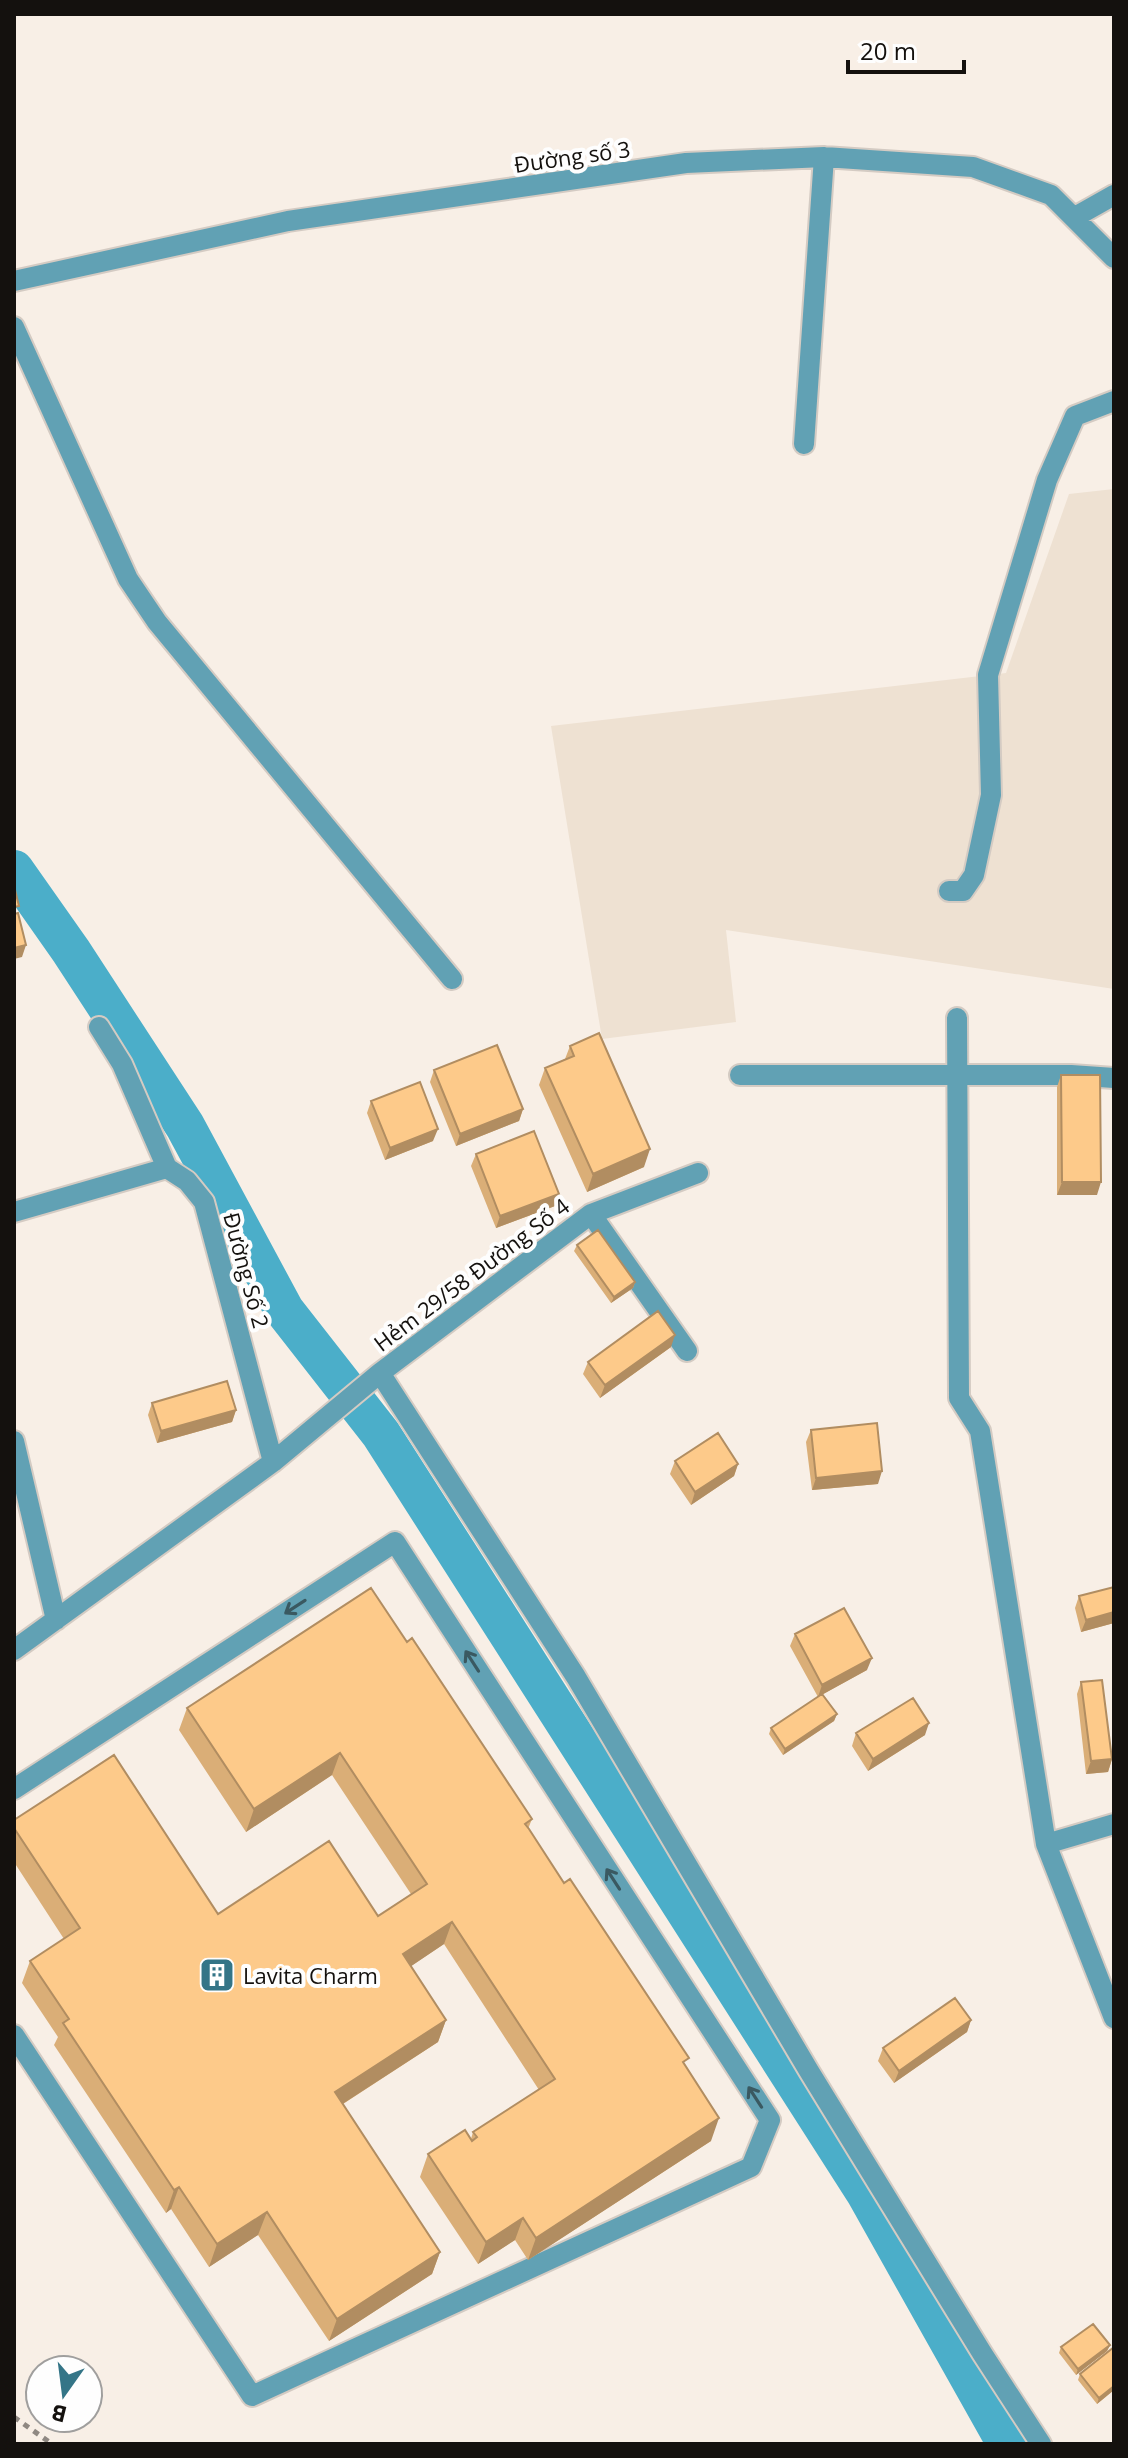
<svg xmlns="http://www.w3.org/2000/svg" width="1128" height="2458" font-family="'Open Sans',sans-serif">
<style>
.built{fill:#eee1d2}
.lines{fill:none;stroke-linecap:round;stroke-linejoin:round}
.canal{stroke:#4baec9;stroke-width:40}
.minor-casing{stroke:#d4cbc3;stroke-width:24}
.path{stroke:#8f8882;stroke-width:5;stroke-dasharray:6 6;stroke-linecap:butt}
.minor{stroke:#61a1b4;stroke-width:20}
.wall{fill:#daae77}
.shaded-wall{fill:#b18d61}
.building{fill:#fdca8a;stroke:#b18d61;stroke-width:2}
.oneway{stroke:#3a5961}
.labels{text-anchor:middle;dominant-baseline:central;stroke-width:8;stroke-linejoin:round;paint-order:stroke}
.street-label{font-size:22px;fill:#14110e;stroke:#fefefe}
.poi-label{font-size:22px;fill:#14110e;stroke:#fefefe;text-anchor:start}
</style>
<rect width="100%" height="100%" fill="#f8efe6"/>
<path class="built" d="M1114,489V989L726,930L736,1022L602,1039L551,726L1006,673L1069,494Z"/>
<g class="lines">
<path class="canal" d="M14,870L71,951L185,1126L284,1310L381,1434L866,2193L1007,2444"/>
<defs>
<path id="minor" d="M1075,217L1114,195
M14,281L288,221L686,163L824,157L973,167L1051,195L1114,258
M14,327L128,579L157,622L452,979
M804,444L824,157
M949,891H963L974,875L991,795L988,675L1047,480L1075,416L1114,401
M957,1018L959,1398L980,1431L1046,1844L1114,2018
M99,1027L122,1064L167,1168
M740,1075H1071L1114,1078
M14,1212L167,1168L187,1181L204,1202L273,1462
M591,1214L698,1173
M380,1373L576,1677L809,2071L982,2353L1041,2444
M14,1441L56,1620
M14,1650L273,1462L380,1373L591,1214L687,1351
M14,1789L395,1542L770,2120L751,2167L252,2396L14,2035
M1046,1844L1114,1824"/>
</defs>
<use href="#minor" class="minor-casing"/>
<path class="path" d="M14,2417L52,2444"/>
<use href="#minor" class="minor"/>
</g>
<path class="wall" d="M570,1046L644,1167L587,1192L539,1085L545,1068L565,1059Z
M434,1070L523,1109L519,1121L456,1146L430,1082Z
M1061,1075L1097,1195H1057V1087Z
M371,1101L433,1141L385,1160L367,1113Z
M476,1154L559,1194L555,1206L496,1228L471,1166Z
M577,1245L635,1282L633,1288L611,1303L574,1251Z
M671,1347L600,1398L583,1374L588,1362Z
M152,1403L236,1410L232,1422L157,1443L148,1415Z
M811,1430L878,1484L812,1490L806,1442Z
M675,1461L738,1464L734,1476L691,1505L670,1474Z
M1114,1587V1623L1081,1632L1075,1608L1079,1596Z
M795,1634L867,1670L823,1694L837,1714L834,1721L783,1755L769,1734L771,1728L818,1697L790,1646Z
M407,1642L532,1819L528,1829L686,2067L711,2141L528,2260L515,2240L478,2264L420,2177L428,2154L471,2139L473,2132L539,2090L444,1944L411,1966L446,2020L438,2042L343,2104L440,2252L432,2274L329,2341L258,2235L209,2267L171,2209L166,2213L54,2045L58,2037L22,1983L30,1961L64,1939L14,1862V1820L218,1914L378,1916L411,1894L332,1775L246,1832L179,1730L187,1708Z
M1081,1682L1112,1759L1108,1772L1086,1774L1077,1694Z
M856,1733L925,1735L868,1771L852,1746Z
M971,2020L967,2032L894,2083L878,2061L883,2048Z
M1110,2345L1107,2351L1076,2375L1059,2353L1061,2347Z
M1114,2347V2390L1097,2404L1078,2380L1080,2374Z"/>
<path class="shaded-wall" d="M26,945L22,957L14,959V948Z
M523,1109L519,1121L456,1146L460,1134Z
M438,1129L433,1141L385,1160L390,1148Z
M650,1149L644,1167L587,1192L593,1174Z
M1062,1182H1101L1097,1195H1057Z
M559,1194L555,1206L496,1228L500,1216Z
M635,1282L633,1288L611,1303L614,1297Z
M675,1335L671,1347L600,1398L605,1385Z
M236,1410L232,1422L157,1443L161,1431Z
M738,1464L734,1476L691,1505L695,1492Z
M882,1471L878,1484L812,1490L816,1478Z
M1114,1612V1623L1081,1632L1086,1620Z
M872,1658L867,1670L818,1697L822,1685Z
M837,1714L834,1721L783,1755L785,1749Z
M929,1723L925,1735L868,1771L873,1759Z
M340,1753L332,1775L246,1832L254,1809Z
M1112,1759L1108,1772L1086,1774L1091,1761Z
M452,1922L444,1944L395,1977L403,1954Z
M446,2020L438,2042L327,2114L335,2092Z
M971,2020L967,2032L894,2083L899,2071Z
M719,2118L711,2141L528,2260L536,2238Z
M179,2187L171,2209L166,2213L174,2190Z
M267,2212L258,2235L209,2267L217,2244Z
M523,2218L515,2240L478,2264L486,2242Z
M440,2252L432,2274L329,2341L337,2319Z
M1110,2345L1107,2351L1076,2375L1078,2369Z
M1114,2386V2390L1097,2404L1099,2398Z"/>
<path class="building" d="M14,886L19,906L14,907Z
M18,913L26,945L14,948V914Z
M599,1033L650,1149L593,1174L545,1068L574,1056L570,1046Z
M497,1045L523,1109L460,1134L434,1070Z
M1061,1075H1100L1101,1182H1062Z
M420,1082L438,1129L390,1148L371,1101Z
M534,1131L559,1194L500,1216L476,1154Z
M598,1230L635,1282L614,1297L577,1245Z
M658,1311L675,1335L605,1385L588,1362Z
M227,1381L236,1410L161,1431L152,1403Z
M877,1423L882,1471L816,1478L811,1430Z
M718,1433L738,1464L695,1492L675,1461Z
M1114,1587V1612L1086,1620L1079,1596Z
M371,1588L407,1642L412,1638L532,1819L525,1824L529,1829L564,1883L570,1879L689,2058L683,2062L719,2118L536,2238L523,2218L486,2242L428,2154L465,2130L472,2141L477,2137L473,2132L555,2079L452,1922L403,1954L446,2020L335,2092L440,2252L337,2319L267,2212L217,2244L179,2187L174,2190L63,2023L69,2019L30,1961L80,1928L14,1828V1820L114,1755L218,1914L329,1841L378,1916L427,1884L340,1753L254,1809L187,1708Z
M844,1608L872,1658L822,1685L795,1634Z
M1102,1680L1112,1759L1091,1761L1081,1682Z
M822,1694L837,1714L785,1749L771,1728Z
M913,1698L929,1723L873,1759L856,1733Z
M955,1998L971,2020L899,2071L883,2048Z
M1093,2324L1110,2345L1078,2369L1061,2347Z
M1114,2347V2386L1099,2398L1080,2374Z"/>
<defs><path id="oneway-shaft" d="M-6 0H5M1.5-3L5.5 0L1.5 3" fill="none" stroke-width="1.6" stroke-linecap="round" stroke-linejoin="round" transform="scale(2)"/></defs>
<g class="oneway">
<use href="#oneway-shaft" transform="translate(295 1607) rotate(147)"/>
<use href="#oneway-shaft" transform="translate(472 1661) rotate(-123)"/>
<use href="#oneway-shaft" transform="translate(613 1879) rotate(-123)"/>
<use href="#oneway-shaft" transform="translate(755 2097) rotate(-123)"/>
</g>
<defs>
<symbol id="building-square" viewBox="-11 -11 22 22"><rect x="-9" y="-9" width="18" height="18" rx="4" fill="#347587" stroke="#fefefe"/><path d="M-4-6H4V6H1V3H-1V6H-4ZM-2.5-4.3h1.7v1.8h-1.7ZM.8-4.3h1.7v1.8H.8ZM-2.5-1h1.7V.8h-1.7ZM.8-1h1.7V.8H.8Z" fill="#fff"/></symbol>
</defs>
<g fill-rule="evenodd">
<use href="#building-square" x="197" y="1955" width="40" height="40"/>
</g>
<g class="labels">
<g class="street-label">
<text transform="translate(572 156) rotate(-8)">Đường số 3</text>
<text transform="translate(247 1270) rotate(75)">Đường Số 2</text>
<text transform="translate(471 1274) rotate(-37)">Hẻm 29/58 Đường Số 4</text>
</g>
<g class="poi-label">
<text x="243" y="1975">Lavita Charm</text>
</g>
</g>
<rect width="1128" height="2458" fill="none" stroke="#14110e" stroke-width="32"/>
<g transform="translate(64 2394) rotate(194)"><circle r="38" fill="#fefefe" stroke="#a09f9e" stroke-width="2"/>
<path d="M0-6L14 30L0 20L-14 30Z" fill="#347587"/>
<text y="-12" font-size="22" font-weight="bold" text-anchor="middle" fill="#14110e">B</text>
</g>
<path d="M848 60v12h116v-12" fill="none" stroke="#14110e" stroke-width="4"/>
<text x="860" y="60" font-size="24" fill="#14110e" stroke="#fefefe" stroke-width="6" paint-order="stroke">20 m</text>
</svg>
